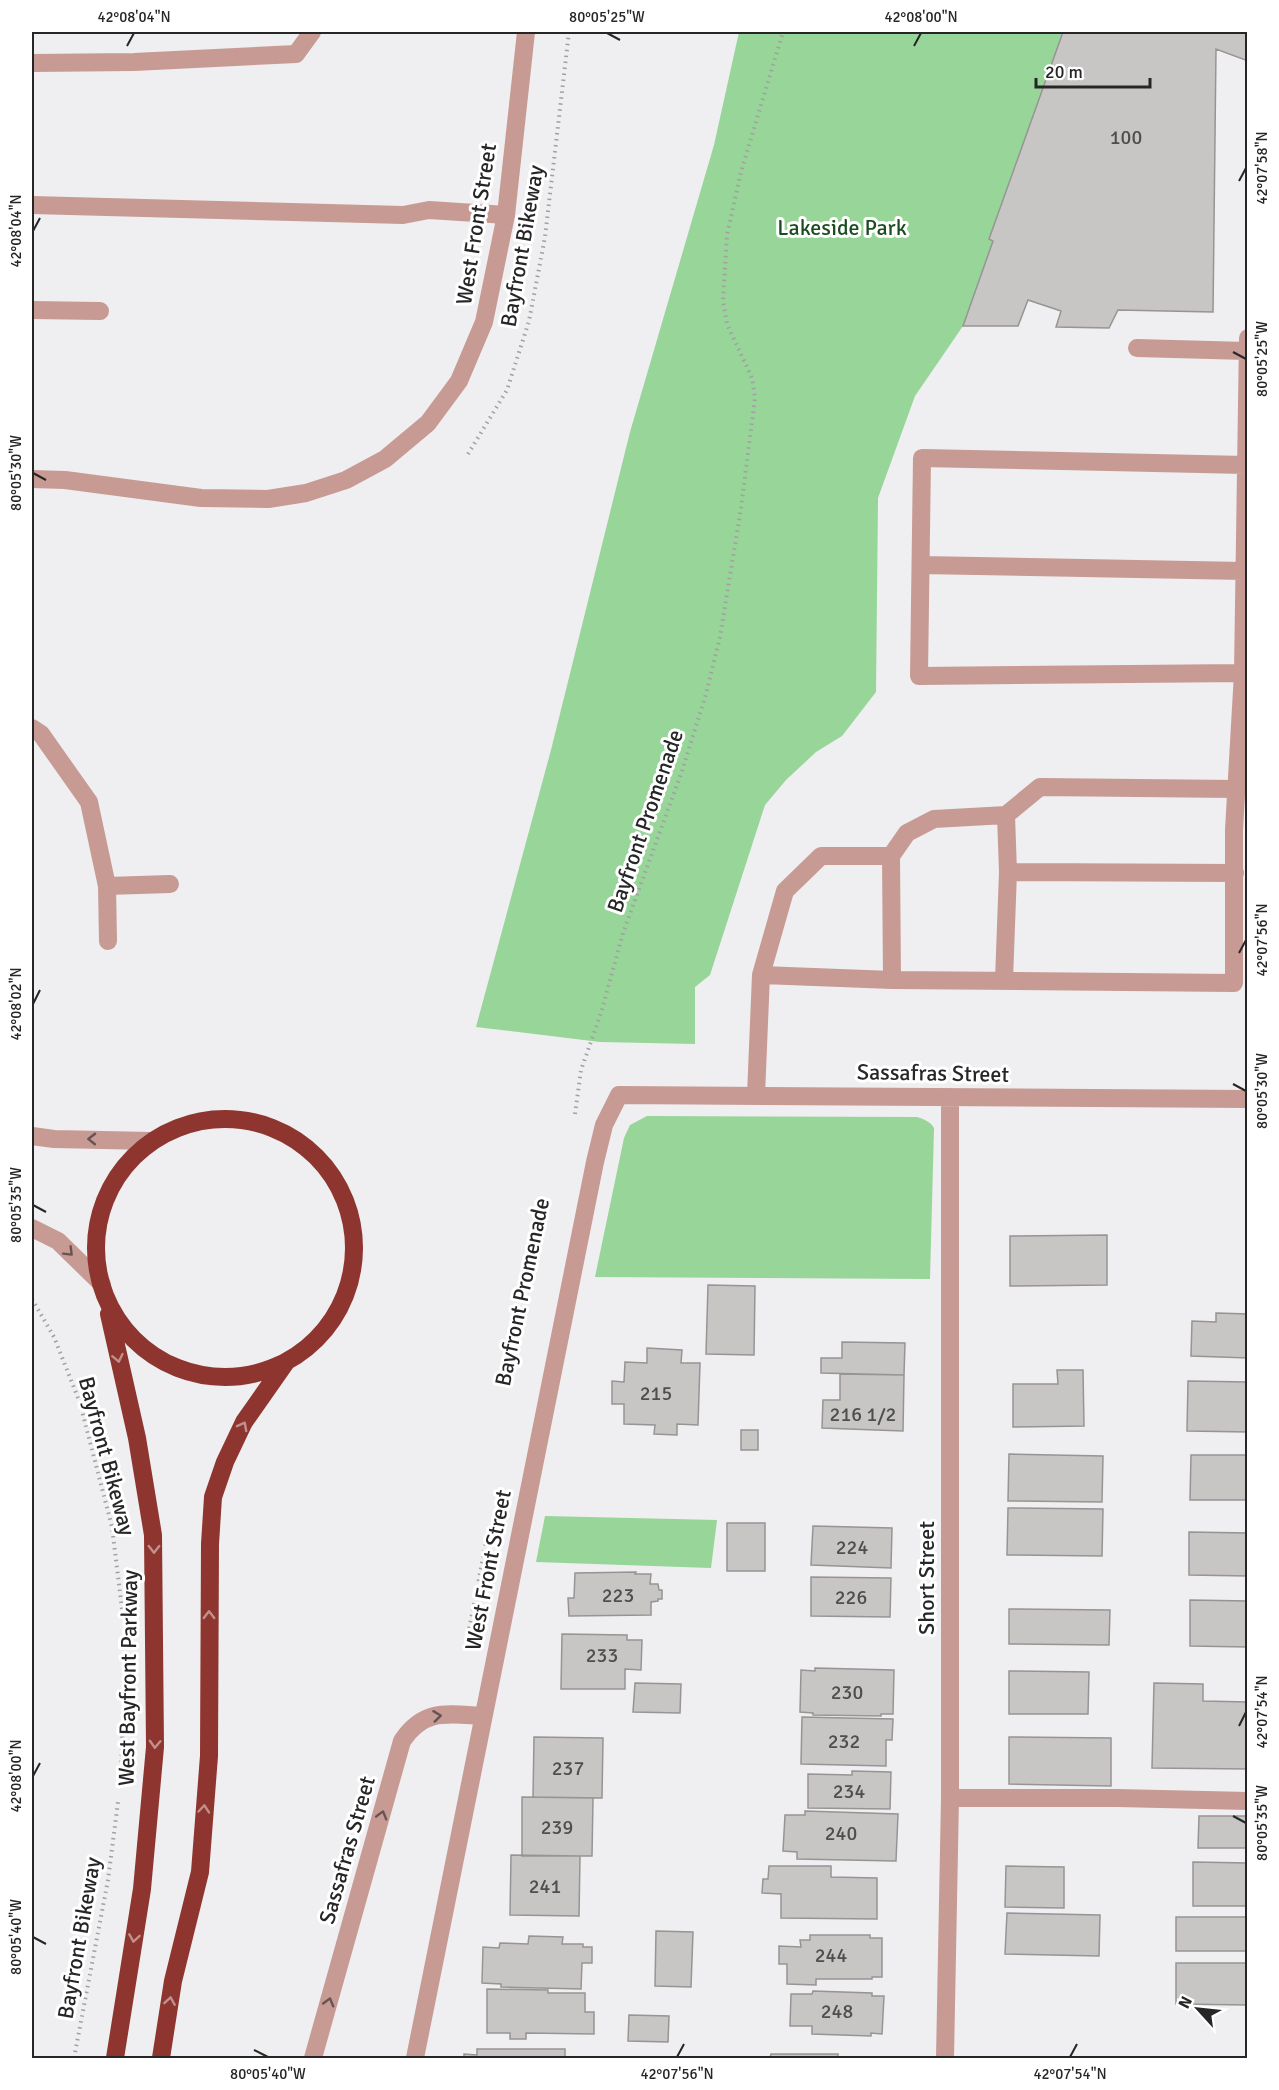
<svg xmlns="http://www.w3.org/2000/svg" width="1279" height="2090" font-family="Signika,sans-serif">
<style>
.green{fill:#97d599}
.building{fill:#c8c5c5;stroke:#979494;stroke-width:1.5}
.lines{fill:none;stroke-linecap:round;stroke-linejoin:round}
.path{stroke:#a1a0a2;stroke-width:4;stroke-dasharray:1.5 4.5;stroke-linecap:butt}
.lane{stroke:#c79a94;stroke-width:18}
.street{stroke:#c79a94;stroke-width:18}
.highway{stroke:#8e352f;stroke-width:18}
.oneway{stroke:#665453}
.oneway2{stroke:#c1908d}
.ticks{fill:none;stroke:#262627;stroke-width:2}
.labels{text-anchor:middle;dominant-baseline:central;stroke-width:6;stroke-linejoin:round;paint-order:stroke}
.number-label{font-size:20px;fill:#4e4e4e}
.street-label{font-size:22px;fill:#262627;stroke:#fff}
.park-label{font-size:22px;fill:#1b4d20;stroke:#fff}
.neatline{fill:none;stroke:#262627;stroke-width:2}
.ticks-label{font-size:15px;text-anchor:middle;fill:#262627}
</style>
<rect width="100%" height="100%" fill="#efeef1"/>
<path class="green" d="M739,32H1063L989,238L993,241L963,326L915,396L878,498L876,692L842,736L816,752L786,780L765,805L710,975L695,987V1044L600,1042L476,1027L551,750L630,432L714,145Z
M647,1116L917,1117C923,1119 930,1121 934,1128L930,1279L595,1277L624,1138L630,1125Z
M545,1516L717,1520L711,1568L536,1562Z"/>
<path class="building" d="M1063,32H1248V61L1216,49L1213,312L1118,310L1109,328L1056,327L1061,311L1028,300L1018,326H963L993,241L989,239Z
M1107,1235V1285L1010,1286V1236Z
M708,1285L755,1286L754,1355L706,1354Z
M1216,1313L1248,1314V1358L1191,1356L1192,1321L1216,1322Z
M842,1342L905,1343L904,1375L821,1373V1358H842Z
M647,1348L682,1350L681,1363H700L698,1425L677,1424V1435L654,1434L655,1425L624,1424V1404H612V1381L624,1382L625,1362L647,1363Z
M1057,1370H1083L1084,1426L1013,1427V1384H1058Z
M840,1374L904,1375L903,1431L822,1428L823,1400H840Z
M1188,1381L1248,1382V1432L1187,1431Z
M741,1430H758V1450H741Z
M1009,1454L1103,1456L1102,1502L1008,1501Z
M1191,1455H1248V1500H1190Z
M1008,1508L1103,1509L1102,1556L1007,1555Z
M727,1523H765V1571H727Z
M813,1526L892,1528L891,1568L811,1565Z
M1189,1532L1248,1533V1576L1189,1575Z
M636,1572L635,1574H651L650,1584H658L659,1590H662V1599H658V1601L651,1602V1615L569,1616L568,1598H574L575,1573Z
M811,1577L891,1578L890,1617L811,1616Z
M1190,1600L1248,1601V1647L1190,1646Z
M1009,1609L1110,1610L1109,1645L1009,1644Z
M562,1634L627,1635V1640H642L641,1670L625,1669V1689H561Z
M815,1668L894,1670L893,1714H881V1716L813,1715V1713L800,1712L801,1670L815,1671Z
M1009,1671L1089,1672L1088,1714H1009Z
M635,1683L681,1684L680,1713L633,1712Z
M1154,1683L1203,1684V1701L1248,1702V1769L1152,1768Z
M802,1717L893,1719L892,1740H886V1766L801,1764Z
M534,1737L603,1738L602,1798L533,1797Z
M1009,1737L1111,1738V1786L1009,1784Z
M852,1771L891,1772L890,1809L808,1808V1774L852,1775Z
M522,1797L593,1798L592,1856H522Z
M805,1811L898,1814L896,1861L797,1859V1852L783,1851L785,1815H805Z
M1199,1816H1248V1848H1198Z
M511,1855L580,1856L579,1916L510,1915Z
M1193,1862L1248,1863V1906H1193Z
M769,1866H831V1877L877,1878V1919L781,1918V1894L762,1893L763,1879H768Z
M1006,1866L1064,1867V1908L1005,1907Z
M1007,1913L1100,1915L1099,1956L1005,1954Z
M1176,1917H1248V1951H1176Z
M656,1931L693,1932L691,1987L655,1986Z
M810,1935H870V1938H882V1977H872V1979H816V1985L787,1984V1964H779V1946L801,1947L800,1940H810Z
M529,1936L563,1937L562,1944H583V1947H592V1963H582L581,1989L501,1987V1984L482,1983L483,1947L499,1948L500,1943L528,1944Z
M1176,1963H1248V2005L1176,2004Z
M487,1989L548,1990V1993H585V2012H594V2034L526,2033V2039H510V2033H487Z
M813,1991L872,1993V1996H884L882,2034L871,2033V2036L812,2034V2026H790L791,1994H812Z
M629,2015L669,2016L668,2042L628,2041Z
M477,2049H565V2058H464V2054L477,2055Z
M771,2054H838V2058H770Z"/>
<g class="lines">
<path class="path" d="M468,454L507,390L529,321L545,237L569,32
M575,1114L581,1070L601,1013L623,933L682,771L706,694L720,637L741,508L755,398L752,378L727,324L723,301L727,235L741,172L783,32
M32,1299L54,1337L80,1403L112,1527L122,1609
M467,1640L489,1527
M121,1768L123,1724
M74,2058L108,1880L118,1802"/>
<path class="lane" d="M32,63L134,62L296,54L312,32
M32,205L403,215L429,210L506,215
M32,310L100,311
M1137,348L1247,351
M921,565L1244,571
M1243,673L919,676L922,458L1246,465
M32,728L41,734L89,802L107,886L108,941
M891,856L907,833L934,819L1006,815
M1008,872L1235,873
M107,886L170,884
M892,980L891,856H821L785,891L761,975L892,980L1234,983V830L1243,673L1248,338
M1004,980L1008,872L1006,815L1040,787L1235,789
M756,1095L761,975
M950,1798H1117L1248,1801"/>
<path class="street" d="M32,479L65,480L201,498L268,499L306,493L346,480L385,459L428,423L459,381L484,322L506,215L526,32
M32,1136L54,1139L151,1141
M32,1228L58,1241L102,1284
M313,2058L402,1741C424,1708 448,1714 482,1716
M415,2058L595,1162L604,1125L619,1095L1248,1099
M945,2058L950,1798V1097"/>
<path class="highway" d="M96 1248a129 129 0 1 1 258 0a129 129 0 1 1-258 0Z
M109,1314L137,1438L153,1535L155,1747L142,1889L115,2058
M161,2058L173,1981L200,1872L209,1756L210,1544L213,1497L225,1462L244,1422L286,1362"/>
</g>
<defs><path id="oneway-chevron" d="M-2-3.5L2.5 0L-2 3.5" fill="none" stroke-width="1.6" stroke-linecap="round" stroke-linejoin="round" transform="scale(1.5)"/></defs>
<g class="oneway">
<use href="#oneway-chevron" transform="translate(92 1139) rotate(-179)"/>
<use href="#oneway-chevron" transform="translate(69 1252) rotate(45)"/>
<use href="#oneway-chevron" transform="translate(437 1716) rotate(-7)"/>
<use href="#oneway-chevron" transform="translate(382 1815) rotate(-74)"/>
<use href="#oneway-chevron" transform="translate(329 2002) rotate(-74)"/>
</g>
<g class="oneway2">
<use href="#oneway-chevron" transform="translate(118 1358) rotate(78)"/>
<use href="#oneway-chevron" transform="translate(243 1426) rotate(-62)"/>
<use href="#oneway-chevron" transform="translate(154 1549) rotate(90)"/>
<use href="#oneway-chevron" transform="translate(209 1615) rotate(-90)"/>
<use href="#oneway-chevron" transform="translate(155 1744) rotate(92)"/>
<use href="#oneway-chevron" transform="translate(204 1809) rotate(-85)"/>
<use href="#oneway-chevron" transform="translate(134 1938) rotate(99)"/>
<use href="#oneway-chevron" transform="translate(170 2001) rotate(-81)"/>
</g>
<path class="ticks" d="M607,33L620,40M127,46L134,33M914,46L921,33M1239,181L1246,168M33,231L40,218M1233,352L1246,359M33,473L46,480M1239,953L1246,940M33,1004L40,990M1233,1084L1246,1091M33,1205L46,1212M1239,1726L1246,1712M33,1776L40,1763M1233,1816L1246,1823M33,1937L46,1944M254,2050L268,2057M677,2057L684,2044M1070,2057L1077,2044"/>
<g class="labels">
<g class="number-label">
<text x="1126" y="137">100</text>
<text x="656" y="1393">215</text>
<text x="863" y="1414">216 1/2</text>
<text x="852" y="1547">224</text>
<text x="618" y="1595">223</text>
<text x="851" y="1597">226</text>
<text x="602" y="1655">233</text>
<text x="847" y="1692">230</text>
<text x="844" y="1741">232</text>
<text x="568" y="1768">237</text>
<text x="849" y="1791">234</text>
<text x="557" y="1827">239</text>
<text x="841" y="1833">240</text>
<text x="545" y="1886">241</text>
<text x="831" y="1955">244</text>
<text x="837" y="2011">248</text>
</g>
<g class="street-label">
<text transform="translate(476 224) rotate(-81)">West Front Street</text>
<text transform="translate(522 246) rotate(-80)">Bayfront Bikeway</text>
<text transform="translate(645 821) rotate(-71)">Bayfront Promenade</text>
<text transform="translate(933 1073) rotate(1)">Sassafras Street</text>
<text transform="translate(522 1292) rotate(-78)">Bayfront Promenade</text>
<text transform="translate(107 1456) rotate(75)">Bayfront Bikeway</text>
<text transform="translate(488 1570) rotate(-79)">West Front Street</text>
<text transform="translate(926 1578) rotate(-90)">Short Street</text>
<text transform="translate(128 1678) rotate(-89)">West Bayfront Parkway</text>
<text transform="translate(347 1850) rotate(-74)">Sassafras Street</text>
<text transform="translate(79 1938) rotate(-80)">Bayfront Bikeway</text>
</g>
<g class="park-label">
<text x="842" y="227">Lakeside Park</text>
</g>
</g>
<rect width="1279" height="2090" fill="none" stroke="#ffffff" stroke-width="66"/>
<g transform="translate(1198 2009) rotate(297)" stroke="#ffffff" stroke-width="4.5" paint-order="stroke">
<path d="M0-4.5L10 22L0 15L-10 22Z" fill="#262627"/>
<text y="-9" font-size="16" font-weight="bold" text-anchor="middle" fill="#262627">N</text>
</g>
<path d="M1036 78v9h114v-9" fill="none" stroke="#262627" stroke-width="3"/>
<text x="1045" y="78" font-size="18" fill="#262627" stroke="#ffffff" stroke-width="4.5" paint-order="stroke">20 m</text>
<rect x="33" y="33" width="1213" height="2024" class="neatline"/>
<g class="ticks-label">
<text x="134" y="22">42°08'04"N</text>
<text x="607" y="22">80°05'25"W</text>
<text x="921" y="22">42°08'00"N</text>
<text transform="translate(1262 168) rotate(-90)" y="5">42°07'58"N</text>
<text transform="translate(16 231) rotate(-90)" y="5">42°08'04"N</text>
<text transform="translate(1262 359) rotate(-90)" y="5">80°05'25"W</text>
<text transform="translate(16 473) rotate(-90)" y="5">80°05'30"W</text>
<text transform="translate(1262 940) rotate(-90)" y="5">42°07'56"N</text>
<text transform="translate(16 1004) rotate(-90)" y="5">42°08'02"N</text>
<text transform="translate(1262 1091) rotate(-90)" y="5">80°05'30"W</text>
<text transform="translate(16 1205) rotate(-90)" y="5">80°05'35"W</text>
<text transform="translate(1262 1712) rotate(-90)" y="5">42°07'54"N</text>
<text transform="translate(16 1776) rotate(-90)" y="5">42°08'00"N</text>
<text transform="translate(1262 1823) rotate(-90)" y="5">80°05'35"W</text>
<text transform="translate(16 1937) rotate(-90)" y="5">80°05'40"W</text>
<text x="268" y="2079">80°05'40"W</text>
<text x="677" y="2079">42°07'56"N</text>
<text x="1070" y="2079">42°07'54"N</text>
</g>
</svg>
